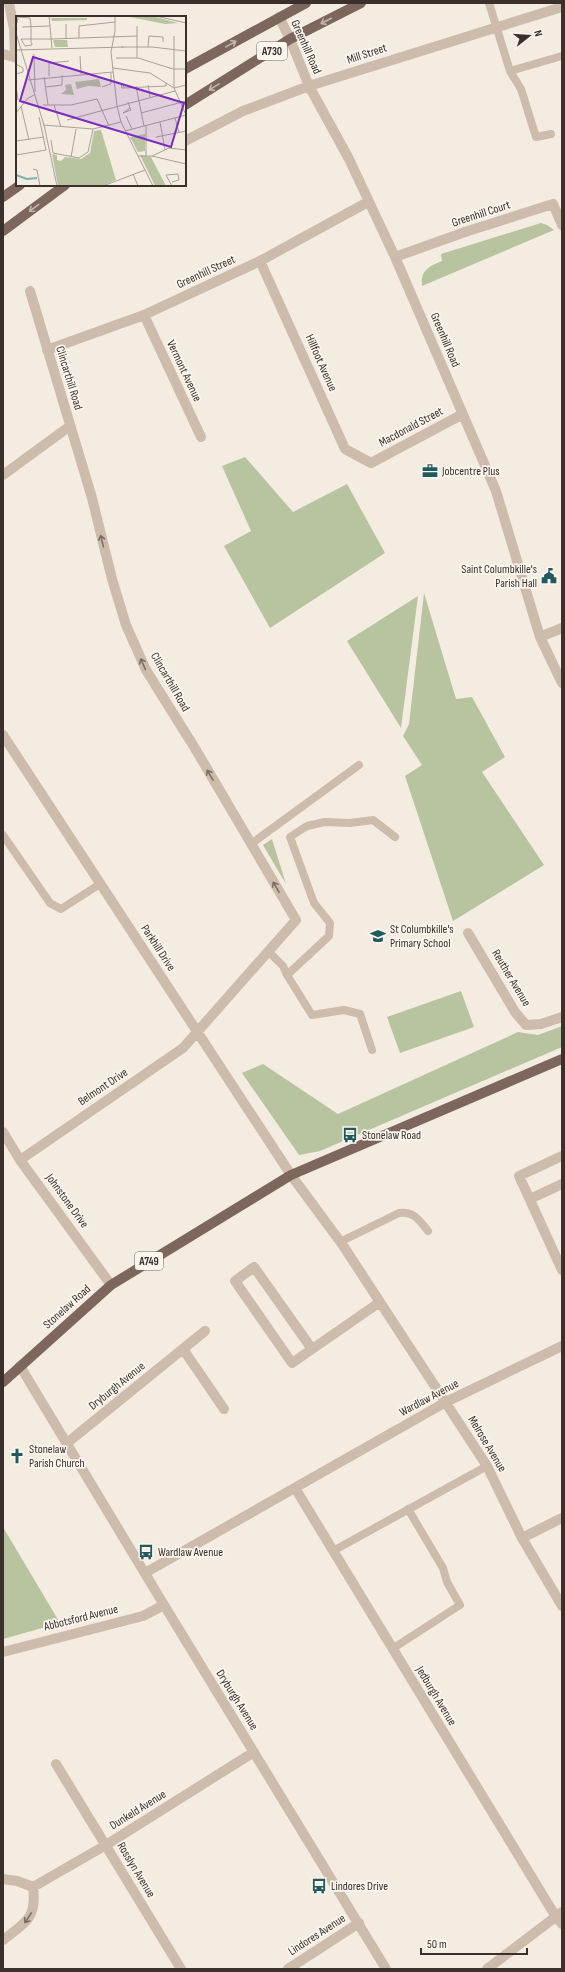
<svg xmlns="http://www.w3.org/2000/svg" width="565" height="1972" font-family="'Sofia Sans Condensed',sans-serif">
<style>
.green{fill:#b8c4a0}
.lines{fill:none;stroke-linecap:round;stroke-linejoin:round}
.service{stroke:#cdbbac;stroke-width:8}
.minor{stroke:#cdbbac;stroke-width:10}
.tertiary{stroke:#cdbbac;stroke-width:10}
.primary{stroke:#7d675c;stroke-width:10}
.oneway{stroke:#c2b5ac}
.oneway2{stroke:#7d6f65}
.labels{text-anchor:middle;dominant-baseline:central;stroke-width:3.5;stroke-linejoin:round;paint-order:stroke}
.shield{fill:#fbf5ee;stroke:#756b66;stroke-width:1}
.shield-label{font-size:11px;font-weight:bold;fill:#3b302b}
.street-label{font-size:12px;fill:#3b302b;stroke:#fbf5ee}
.poi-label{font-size:12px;fill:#3b302b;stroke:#fbf5ee;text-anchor:start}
.inset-river{fill:none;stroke:#7fb0b2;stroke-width:2}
.inset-road{fill:none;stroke:#aaa098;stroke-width:1}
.view{fill:#7b2cbf;fill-opacity:0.15;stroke:#7b2cbf;stroke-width:2}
.inset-edge{fill:none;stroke:#3b302b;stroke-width:2}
</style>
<rect width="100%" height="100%" fill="#f4ebe1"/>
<path class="green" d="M541,223L547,225L554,230L422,286C420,270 430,266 442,261L441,254Z
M245,457L293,512L347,484L385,553L270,628L224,546L251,531L222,466Z
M424,593L456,699L472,697L505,757L482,772L544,865L453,921L405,776L422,765L403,736L409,724Z
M418,596L401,728L347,641Z
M272,839L286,884L263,845Z
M461,991L474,1027L400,1053L387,1017Z
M562,1026V1047L320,1151L299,1155L242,1073L263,1064L338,1114L518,1032L538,1035Z
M3,1527L60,1623L3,1639Z"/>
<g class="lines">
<path class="service" d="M489,3L510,71L521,89L536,137L551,134
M510,71L562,56
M3,835L50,903L61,909L100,884
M251,844L359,765
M268,951L283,966L287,975
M372,1050L360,1014L344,1010L312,1015L287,975L329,936L330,923L314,903L290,837L307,826L325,822L350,823L373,820L395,837
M340,1242L399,1213C414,1211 419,1220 428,1231
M333,1551L487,1466
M392,1649L460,1605L447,1582L443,1568L408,1509"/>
<path class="minor" d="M9,3L14,29L15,57
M279,17L290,39L309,86L349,159L395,257L496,491L540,637L562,683
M185,141L243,111L309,86L562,7
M395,257L468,231L553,204L562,225
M260,261L345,449L371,463L463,414
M144,315L201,437
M47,350L144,315L260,261L368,202
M3,475L70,426
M540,637L562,628
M3,735L291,1175L342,1244L487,1466L522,1538L562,1606
M468,933L515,1012L526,1025L541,1024L562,1017
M3,1132L20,1160L111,1285
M562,1156L519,1176L562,1270
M20,1160L183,1048L296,920L196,750L146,670L126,625L112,579L92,498L30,291
M530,1199L562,1184
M183,1349L224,1409
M312,1349L254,1267L235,1281L292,1363L380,1302
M20,1366L164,1605L386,1969
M67,1443L205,1331
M295,1488L556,1917L562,1924
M522,1538L562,1518
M145,1573L446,1402L562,1346
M3,1652L143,1616L164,1605
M56,1764L181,1969
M3,1879L17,1881L33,1887L106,1845L254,1752
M3,1940C26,1922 37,1918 33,1887
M288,1969L359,1923"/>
<path class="tertiary" d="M3,54L17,58
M487,1969L562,1912"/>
<path class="primary" d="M185,69L306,3
M185,105L290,39L361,3
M3,197L20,185
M3,231L65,185
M3,1382L111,1285L291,1175L562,1059"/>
</g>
<defs><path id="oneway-shaft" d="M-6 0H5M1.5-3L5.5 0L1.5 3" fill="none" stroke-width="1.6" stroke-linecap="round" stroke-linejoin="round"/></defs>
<g class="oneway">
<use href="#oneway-shaft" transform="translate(326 21) rotate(153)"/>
<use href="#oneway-shaft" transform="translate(231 44) rotate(-29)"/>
<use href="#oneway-shaft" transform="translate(214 87) rotate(148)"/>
<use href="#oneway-shaft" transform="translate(34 208) rotate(144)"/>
</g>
<g class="oneway2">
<use href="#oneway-shaft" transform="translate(102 541) rotate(-104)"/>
<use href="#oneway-shaft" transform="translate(143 664) rotate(-114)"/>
<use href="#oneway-shaft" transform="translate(210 775) rotate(-121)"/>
<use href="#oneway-shaft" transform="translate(276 887) rotate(-120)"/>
<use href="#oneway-shaft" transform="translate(28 1918) rotate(123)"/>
</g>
<defs>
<symbol id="office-bare" viewBox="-9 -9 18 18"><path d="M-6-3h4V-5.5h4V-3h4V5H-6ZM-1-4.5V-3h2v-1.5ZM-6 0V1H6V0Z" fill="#1f5a5e" stroke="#fbf5ee" stroke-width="2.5" paint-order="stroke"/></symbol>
<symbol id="civic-bare" viewBox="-9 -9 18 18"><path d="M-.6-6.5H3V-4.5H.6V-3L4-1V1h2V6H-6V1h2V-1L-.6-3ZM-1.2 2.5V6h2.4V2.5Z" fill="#1f5a5e" stroke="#fbf5ee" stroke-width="2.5" paint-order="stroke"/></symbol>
<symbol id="school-bare" viewBox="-9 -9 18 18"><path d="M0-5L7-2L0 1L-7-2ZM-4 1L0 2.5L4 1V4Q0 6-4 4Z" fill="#1f5a5e" stroke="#fbf5ee" stroke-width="2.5" paint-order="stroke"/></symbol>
<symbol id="bus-bare" viewBox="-9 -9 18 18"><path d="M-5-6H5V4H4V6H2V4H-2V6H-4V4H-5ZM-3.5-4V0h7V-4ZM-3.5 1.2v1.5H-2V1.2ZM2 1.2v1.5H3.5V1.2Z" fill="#1f5a5e" stroke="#fbf5ee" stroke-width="2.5" paint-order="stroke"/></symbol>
<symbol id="church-bare" viewBox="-9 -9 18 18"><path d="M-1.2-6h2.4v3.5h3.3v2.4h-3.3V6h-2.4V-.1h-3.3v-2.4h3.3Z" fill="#1f5a5e" stroke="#fbf5ee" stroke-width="2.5" paint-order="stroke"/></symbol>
</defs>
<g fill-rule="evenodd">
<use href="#office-bare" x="419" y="460" width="22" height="22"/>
<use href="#civic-bare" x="538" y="565" width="22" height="22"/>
<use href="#school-bare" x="367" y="925" width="22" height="22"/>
<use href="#bus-bare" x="339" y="1124" width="22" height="22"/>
<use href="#church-bare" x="6" y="1445" width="22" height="22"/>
<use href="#bus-bare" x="135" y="1541" width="22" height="22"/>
<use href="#bus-bare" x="308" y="1875" width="22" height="22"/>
</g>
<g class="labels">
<g class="shield">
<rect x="257" y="42" width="30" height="18" rx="3"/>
<rect x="135" y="1252" width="28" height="18" rx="3"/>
</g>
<g class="shield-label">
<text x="272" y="51">A730</text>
<text x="149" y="1261">A749</text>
</g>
<g class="street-label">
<text transform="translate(306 47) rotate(66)">Greenhill Road</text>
<text transform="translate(367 54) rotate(-18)">Mill Street</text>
<text transform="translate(481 214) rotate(-18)">Greenhill Court</text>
<text transform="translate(206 272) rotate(-25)">Greenhill Street</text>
<text transform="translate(445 340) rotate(67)">Greenhill Road</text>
<text transform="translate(321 363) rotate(66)">Hillfoot Avenue</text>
<text transform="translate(184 371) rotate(65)">Vermont Avenue</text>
<text transform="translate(69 378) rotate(73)">Clincarthill Road</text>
<text transform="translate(411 427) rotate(-28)">Macdonald Street</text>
<text transform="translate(170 682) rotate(60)">Clincarthill Road</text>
<text transform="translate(158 948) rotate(57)">Parkhill Drive</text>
<text transform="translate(511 978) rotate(59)">Reuther Avenue</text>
<text transform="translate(103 1087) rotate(-34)">Belmont Drive</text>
<text transform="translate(67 1201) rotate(54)">Johnstone Drive</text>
<text transform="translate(67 1307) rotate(-42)">Stonelaw Road</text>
<text transform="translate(117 1386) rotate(-39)">Dryburgh Avenue</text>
<text transform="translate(429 1398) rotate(-28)">Wardlaw Avenue</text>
<text transform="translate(487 1444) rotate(59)">Melrose Avenue</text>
<text transform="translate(81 1618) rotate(-14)">Abbotsford Avenue</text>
<text transform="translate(436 1696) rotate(59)">Jedburgh Avenue</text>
<text transform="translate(237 1700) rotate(58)">Dryburgh Avenue</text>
<text transform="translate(138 1810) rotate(-32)">Dunkeld Avenue</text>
<text transform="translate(136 1870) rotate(59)">Rosslyn Avenue</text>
<text transform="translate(317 1935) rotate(-33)">Lindores Avenue</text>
</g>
<g class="poi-label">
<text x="442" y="471">Jobcentre Plus</text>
<text x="537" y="569" text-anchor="end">Saint Columbkille's<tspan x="537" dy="14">Parish Hall</tspan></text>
<text x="390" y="929">St Columbkille's<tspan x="390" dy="14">Primary School</tspan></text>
<text x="362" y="1135">Stonelaw Road</text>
<text x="29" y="1449">Stonelaw<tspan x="29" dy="14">Parish Church</tspan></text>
<text x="158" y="1552">Wardlaw Avenue</text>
<text x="331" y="1886">Lindores Drive</text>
</g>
</g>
<g transform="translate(16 16)">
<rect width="170" height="170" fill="#f4ebe1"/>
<path d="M109,0H136L162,7L149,8ZM35,2H71V4L36,5ZM37,24H51L52,31H39ZM83,63L85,71L72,70L61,73L59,66ZM55,68L58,79L45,78L50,74L49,69ZM85,114L100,164L86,170H42L36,138L41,139V144L45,145L49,141L65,143L74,137L78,115ZM129,118V135L122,136L114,121ZM124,139L135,141L150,170H139Z" fill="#b8c4a0"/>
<path class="inset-river" d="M0,159L11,163L21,162"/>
<path class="inset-road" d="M33,0L36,32M99,0V15L95,36L101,90L105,106L137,170M140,0L170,7M1,7L2,1L14,2L15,10V26L16,28V29L9,30L5,23H36L121,20M50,8V22M6,11L34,10M0,17L28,109L41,170M158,20V72L170,99M63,22V10L99,6M105,31H136L170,35M132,31L133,20L147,21V26M0,34L108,31M18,38L19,76M64,40L65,58M100,42H122L157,53H170M121,42V10M97,52L134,57L158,72L170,69M0,58L7,56V52L0,48M33,60V47L53,45M28,61L32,89M12,64L97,56M105,68H107L108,72H106ZM132,69L134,81M0,70L2,84M120,70L128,110M30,71L46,69V59M86,71L95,68V57M108,72L150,70V67M112,86L114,92L115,94L107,97L114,92M27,89H55L81,83L93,110M38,89L45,111M5,90L13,124M0,97L11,83L18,79M125,97L170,85M110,100L116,113M159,102L163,116M51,104L159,75M144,106L149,134M27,109L77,113L105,106M109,115L170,99M140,121L170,115M35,124L37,137L63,142L72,136L77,113M0,125L28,121M0,139L30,134L23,101M122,140H136L170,148M130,140V110M136,140L153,132L170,134M55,141L60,113M17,153L21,154L24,170M117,158L122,170M156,166L163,164L162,158L150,159L156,170M87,170L129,154"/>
<path class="view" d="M17,41L168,87L155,131L4,85Z"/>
<rect width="170" height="170" class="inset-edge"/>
</g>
<rect width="565" height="1972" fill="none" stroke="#3b302b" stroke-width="8"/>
<g transform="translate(529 36) rotate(73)" stroke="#fbf5ee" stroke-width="3" paint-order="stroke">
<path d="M0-3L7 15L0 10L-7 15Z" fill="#3b302b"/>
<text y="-6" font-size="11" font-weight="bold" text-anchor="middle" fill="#3b302b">N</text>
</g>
<path d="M421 1948v6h106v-6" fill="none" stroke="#3b302b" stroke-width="2"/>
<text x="427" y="1948" font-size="12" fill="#3b302b" stroke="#fbf5ee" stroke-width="3" paint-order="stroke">50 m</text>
</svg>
